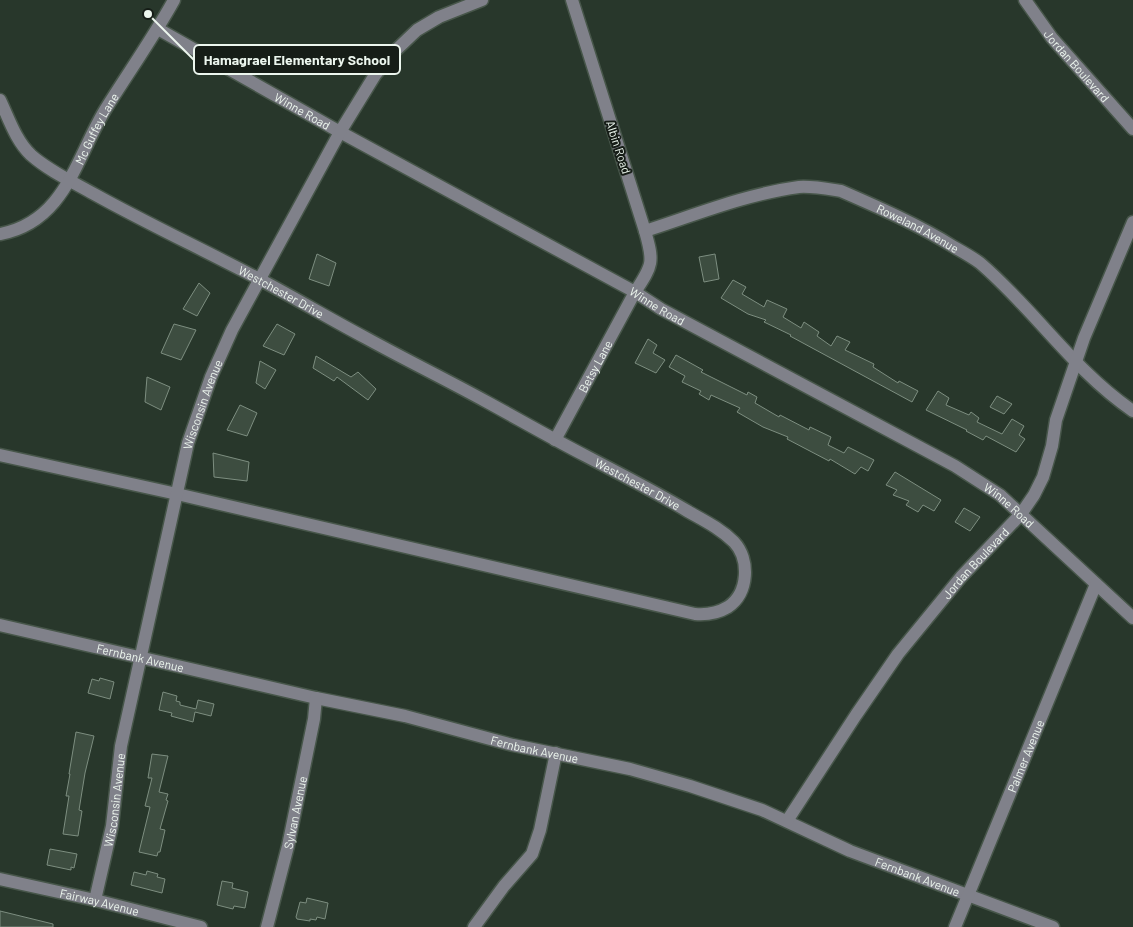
<svg xmlns="http://www.w3.org/2000/svg" width="1133" height="927" font-family="Barlow,sans-serif">
<style>
.building{fill:#3d4d40;stroke:#7d8e80}
.lines{fill:none;stroke-linecap:round;stroke-linejoin:round}
.minor-casing{stroke:#47564a;stroke-width:15}
.minor{stroke:#80818a;stroke-width:12}
.labels{text-anchor:middle;dominant-baseline:central;stroke-width:4;stroke-linejoin:round;paint-order:stroke}
.street-label{font-size:12px;fill:#ecf6ee;stroke:#161d17}
.leader{fill:none;stroke:#ecf6ee;stroke-width:2}
.callout-dot{fill:#ecf6ee;stroke:#161d17;stroke-width:2}
.callout{fill:#161d17;stroke:#ecf6ee;stroke-width:2}
.callout-label{font-size:14px;text-anchor:middle;font-weight:bold;fill:#ecf6ee}
</style>
<rect width="100%" height="100%" fill="#28372b"/>
<path class="building" d="M317,254L336,263L329,286L309,279Z
M715,254L719,279L704,282L699,257Z
M733,280L746,287L742,294L764,307L767,300L787,309L783,317L801,328L804,322L819,332L817,336L831,346L837,336L850,342L845,350L874,364L873,367L898,383L899,381L918,391L912,402L790,336L791,335L764,322L766,320L748,314L721,298Z
M199,283L210,293L197,316L183,309Z
M174,324L196,330L181,360L161,353Z
M277,324L295,334L284,355L263,346Z
M648,339L657,345L653,353L665,360L656,373L635,363Z
M676,355L703,370L701,372L747,395L748,392L757,397L755,403L779,417L780,415L809,430L810,427L831,437L828,445L844,453L848,447L874,460L868,471L861,467L855,474L830,459L829,461L787,439L788,437L763,427L737,412L740,408L711,395L709,400L699,394L701,391L682,382L685,376L669,367Z
M316,356L351,377L358,372L376,389L368,400L337,377L334,381L313,368Z
M260,361L276,370L265,389L256,383Z
M147,377L170,387L161,410L145,402Z
M938,391L949,398L946,405L969,415L971,412L979,418L977,422L1002,434L1012,419L1024,426L1019,435L1025,439L1016,452L986,436L983,440L966,431L967,430L926,410Z
M997,396L1012,404L1004,414L990,407Z
M240,405L257,413L247,436L227,430Z
M213,453L249,462L247,481L214,477Z
M895,472L941,500L934,511L923,505L918,512L906,505L909,501L893,495L897,490L886,485Z
M964,508L980,517L970,531L955,522Z
M100,678L114,682L110,699L88,693L92,679L99,681Z
M163,692L177,696L176,701L180,702V705L196,709L198,700L214,704L211,716L195,712L193,722L171,716L172,713L159,710Z
M76,732L94,736L85,773L79,810L82,811L78,836L63,834L69,796H66L70,774H69Z
M152,754L168,756L159,792L168,794L166,800L168,801L160,829L165,830L160,852H158L157,856L139,852L150,807L145,806L152,778H148Z
M50,849L77,854L74,868L71,867V870L47,865Z
M147,871L158,874L157,877L165,879L162,893L131,885L134,872L146,875Z
M222,881L233,883L232,888L248,892L245,908L234,906L233,909L217,905Z
M307,898L328,903L325,919L317,917L316,920L310,919V921L297,919L296,917L300,902L306,903Z
M0,911L53,924V927H0Z"/>
<g class="lines">
<defs>
<g id="minor">
<path id="s1" d="M1025,0L1052,38L1133,129"/>
<path id="s2" d="M158,29L340,132L635,292L661,309L955,466L1000,495L1133,618"/>
<path id="s3" d="M0,100C9,119 16,141 31,155C49,171 73,182 94,194C148,224 204,250 259,279C295,298 330,319 366,338C406,360 447,380 487,402C520,420 553,439 586,456C620,474 656,492 689,512C705,521 721,529 734,542C750,559 749,593 728,607C718,613 707,615 695,614L177,494L0,455"/>
<path id="s4" d="M645,231C695,215 746,194 799,187C812,186 828,189 841,191C880,208 919,225 954,247C963,252 972,257 980,263C1035,310 1073,370 1133,411"/>
<path id="s5" d="M0,234C65,222 76,158 105,110C128,73 153,38 174,0"/>
<path id="s6" d="M555,440L635,292C653,265 654,262 645,231L572,0"/>
<path id="s7" d="M0,625L316,698L405,716L513,745L630,769L690,786L762,810L850,851L1053,927"/>
<path id="s8" d="M787,821L856,715L898,654L961,577L1021,514L1034,495L1043,477L1052,446L1056,420L1084,338L1133,222"/>
<path id="s9" d="M0,879L95,900L201,927"/>
<path id="s10" d="M95,900L112,826L121,746L188,443L211,377L232,330L340,132L375,75L395,51L417,30L439,17L482,0"/>
<path id="s11" d="M267,927L288,846L314,719L316,698"/>
<path d="M474,927L504,886L532,854L540,830L556,753"/>
<path id="s12" d="M955,927L1096,584"/>
</g>
</defs>
<use href="#minor" class="minor-casing"/>
<use href="#minor" class="minor"/>
</g>
<g class="labels">
<g class="street-label">
<text stroke="none"><textPath href="#s1" startOffset="84">Jordan Boulevard</textPath></text>
<text stroke="none"><textPath href="#s2" startOffset="166">Winne Road</textPath></text>
<text stroke="none"><textPath href="#s5" startOffset="149">Mc Guffey Lane</textPath></text>
<text transform="translate(619 147) rotate(72)">Albin Road</text>
<text stroke="none"><textPath href="#s4" startOffset="288">Roweland Avenue</textPath></text>
<text stroke="none"><textPath href="#s3" startOffset="349">Westchester Drive</textPath></text>
<text stroke="none"><textPath href="#s2" startOffset="571">Winne Road</textPath></text>
<text stroke="none"><textPath href="#s6" startOffset="84">Betsy Lane</textPath></text>
<text stroke="none"><textPath href="#s10" startOffset="508">Wisconsin Avenue</textPath></text>
<text stroke="none"><textPath href="#s3" startOffset="754">Westchester Drive</textPath></text>
<text stroke="none"><textPath href="#s2" startOffset="976">Winne Road</textPath></text>
<text stroke="none"><textPath href="#s8" startOffset="320">Jordan Boulevard</textPath></text>
<text stroke="none"><textPath href="#s7" startOffset="144">Fernbank Avenue</textPath></text>
<text stroke="none"><textPath href="#s7" startOffset="549">Fernbank Avenue</textPath></text>
<text stroke="none"><textPath href="#s12" startOffset="185">Palmer Avenue</textPath></text>
<text stroke="none"><textPath href="#s10" startOffset="102">Wisconsin Avenue</textPath></text>
<text stroke="none"><textPath href="#s11" startOffset="118">Sylvan Avenue</textPath></text>
<text stroke="none"><textPath href="#s7" startOffset="954">Fernbank Avenue</textPath></text>
<text stroke="none"><textPath href="#s9" startOffset="102">Fairway Avenue</textPath></text>
</g>
</g>
<path class="leader" d="M148 14L194 60"/>
<circle class="callout-dot" cx="148" cy="14" r="5"/>
<rect class="callout" x="194" y="45" width="206" height="29" rx="5"/>
<g class="callout-label">
<text x="297" y="65">Hamagrael Elementary School</text>
</g>
</svg>
